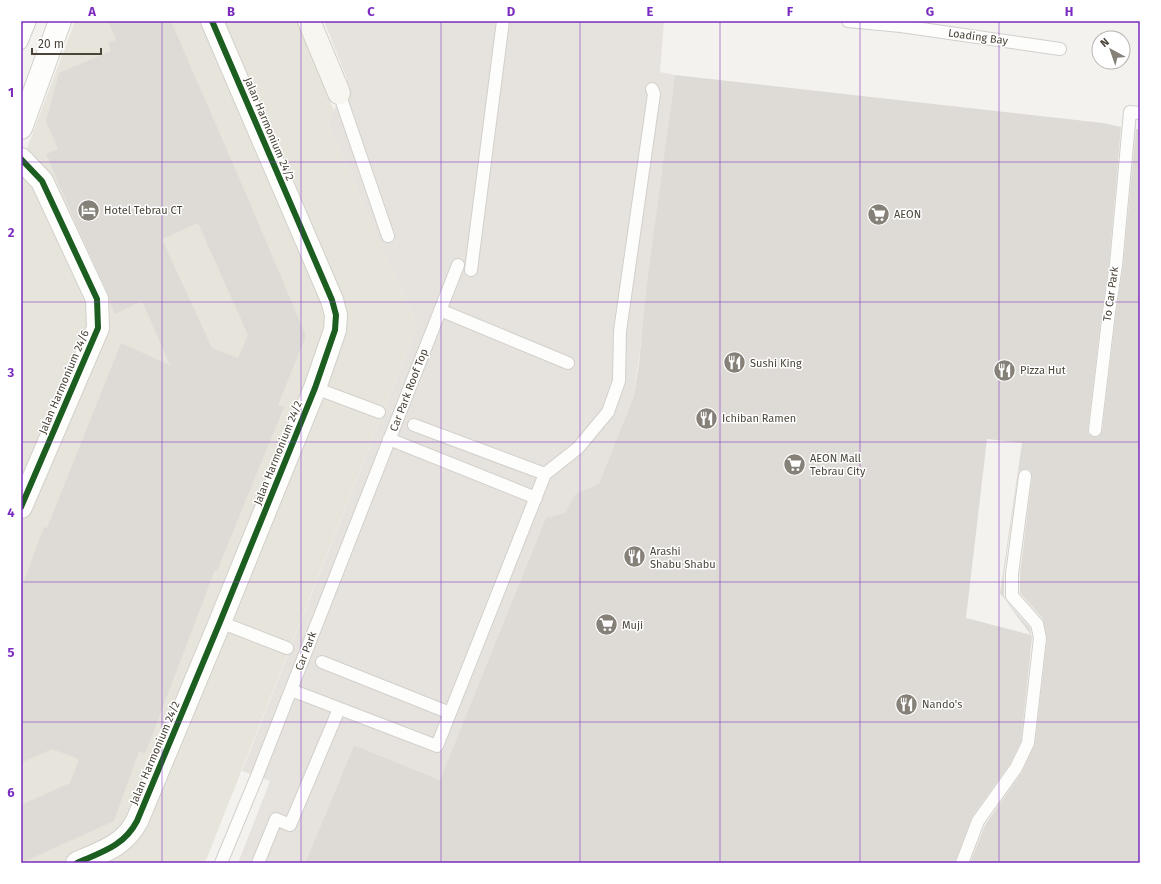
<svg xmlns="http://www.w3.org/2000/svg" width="1161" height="884" font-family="'Fira Sans',sans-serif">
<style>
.residential{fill:#e7e4dc}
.parking{fill:#e6e3df}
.building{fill:#dedbd6;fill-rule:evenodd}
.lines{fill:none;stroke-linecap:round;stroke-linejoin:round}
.lane-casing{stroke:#d2d0cb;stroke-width:14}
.street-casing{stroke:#d2d0cb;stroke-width:24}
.secondary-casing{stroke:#d3cfc5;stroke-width:24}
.lane{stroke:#fdfdfc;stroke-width:12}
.street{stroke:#fdfdfc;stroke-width:22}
.secondary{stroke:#f7f6f1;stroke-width:22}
.cycleway-casing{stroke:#fff;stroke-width:8}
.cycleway{stroke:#1b5e20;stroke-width:6}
.grid{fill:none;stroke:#7b2cbf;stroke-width:1;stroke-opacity:0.55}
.labels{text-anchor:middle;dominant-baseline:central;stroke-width:3;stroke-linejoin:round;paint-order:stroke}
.street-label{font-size:11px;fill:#4b4439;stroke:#fff}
.poi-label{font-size:11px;fill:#4b4439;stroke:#fff;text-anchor:start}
.neatline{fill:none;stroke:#7b2cbf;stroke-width:1.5}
.grid-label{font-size:13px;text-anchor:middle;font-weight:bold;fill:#7b2cbf}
</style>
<rect width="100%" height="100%" fill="#f4f2ee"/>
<path class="residential" d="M75,21H297L334,111L328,124L417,326L205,863H21V164Z"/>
<path class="parking" d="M324,21H664L660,72L675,75L634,396L599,483L574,495L440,780L354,745L305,863H238L270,781L242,771L417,326L328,124L347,79Z"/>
<path class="building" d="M108,21H171L249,201L306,336L278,405L284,407L217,571L215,570L145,754L139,751L114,821L21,863V805L70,783L79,759L52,749L21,763V589L44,527L47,528L121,343L170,365L142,301L115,314L110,302L108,294L77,226L46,154L58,149L46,121L59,73L111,51L108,43L116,40ZM198,223L248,335L238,358L212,348L162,239Z
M675,75L1103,123L1121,127L1109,264L1102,311L1088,429V433L1094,437H1098L1102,431L1116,313L1123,266L1136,129L1140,130V863H970L985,825L1022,772L1035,744L1047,639L1043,619L1020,593V574L1032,477L1030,470L1026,469L1019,471L1018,475L1004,574V596L1006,601L1030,628L1032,638L1021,741L1010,764L972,817L955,863H305L354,745L440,780L546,518L565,513L574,495L599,483L634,396L639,363L646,291ZM987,439L1022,443L1000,593L1031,635L966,618Z"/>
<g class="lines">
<defs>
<path id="lane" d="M848,21L901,26L1060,49
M21,43L30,21
M339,93L388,236
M471,270L503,21
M440,310L568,363
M315,388L379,412
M414,425L545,474
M1095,430L1109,312L1116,265L1130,112L1140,113
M389,439L536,498
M220,622L287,648
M322,662L450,713
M291,690L437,746L545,474L578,448L608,412L619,381L620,331L654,94L652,89
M221,863L257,776L458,265
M258,863L276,819L290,825L339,709
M962,863L978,821L1016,768L1028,743L1040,638L1037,624L1012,596V574L1025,476"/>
<path id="street" d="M21,128L60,21
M21,159L42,181L97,299L98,328L21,507
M77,863C102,852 124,846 137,821L220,622L315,388L335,330L336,315L332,300L212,21"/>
<path id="secondary" d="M309,21L339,93"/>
</defs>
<use href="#lane" class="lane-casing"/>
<use href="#street" class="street-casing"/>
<use href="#secondary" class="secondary-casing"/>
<use href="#lane" class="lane"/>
<use href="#street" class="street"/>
<use href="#secondary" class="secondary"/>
<defs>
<path id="cycleway" d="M21,159L42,181L97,299L98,328L21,507
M77,863C102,852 124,846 137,821L220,622L315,388L335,330L336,315L332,300L212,21"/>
</defs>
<use href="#cycleway" class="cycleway-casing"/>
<use href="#cycleway" class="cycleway"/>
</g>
<path class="grid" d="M162,21V863M301,21V863M441,21V863M580,21V863M720,21V863M860,21V863M999,21V863M21,162H1140M21,302H1140M21,442H1140M21,582H1140M21,722H1140"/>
<defs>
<symbol id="hotel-disc" viewBox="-11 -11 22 22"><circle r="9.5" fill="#868178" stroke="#fff"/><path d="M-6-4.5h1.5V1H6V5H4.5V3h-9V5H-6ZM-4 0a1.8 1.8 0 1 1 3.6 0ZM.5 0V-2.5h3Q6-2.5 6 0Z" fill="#fff"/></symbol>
<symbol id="supermarket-disc" viewBox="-11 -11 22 22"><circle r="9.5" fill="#868178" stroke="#fff"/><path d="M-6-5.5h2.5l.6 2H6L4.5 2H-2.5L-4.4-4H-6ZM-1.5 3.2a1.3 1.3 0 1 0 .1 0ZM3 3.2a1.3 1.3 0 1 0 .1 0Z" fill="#fff"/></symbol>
<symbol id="restaurant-disc" viewBox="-11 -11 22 22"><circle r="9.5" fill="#868178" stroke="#fff"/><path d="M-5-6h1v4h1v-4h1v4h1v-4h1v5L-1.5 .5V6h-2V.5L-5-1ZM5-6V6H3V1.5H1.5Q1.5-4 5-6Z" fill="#fff"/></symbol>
</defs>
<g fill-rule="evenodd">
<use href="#hotel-disc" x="76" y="198" width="25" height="25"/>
<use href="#supermarket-disc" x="866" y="202" width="25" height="25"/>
<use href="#restaurant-disc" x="722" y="350" width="25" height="25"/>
<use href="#restaurant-disc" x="992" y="358" width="25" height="25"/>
<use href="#restaurant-disc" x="694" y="406" width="25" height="25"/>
<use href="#supermarket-disc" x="782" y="452" width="25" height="25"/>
<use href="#restaurant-disc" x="622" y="544" width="25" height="25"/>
<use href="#supermarket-disc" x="594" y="612" width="25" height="25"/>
<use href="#restaurant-disc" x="894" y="692" width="25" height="25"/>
</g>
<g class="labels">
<g class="street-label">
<text transform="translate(978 37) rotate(8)">Loading Bay</text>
<text transform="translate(269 129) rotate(67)">Jalan Harmonium 24/2</text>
<text transform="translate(1111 294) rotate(-82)">To Car Park</text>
<text transform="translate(64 382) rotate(-67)">Jalan Harmonium 24/6</text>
<text transform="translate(409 390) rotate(-69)">Car Park Roof Top</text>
<text transform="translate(278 453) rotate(-68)">Jalan Harmonium 24/2</text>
<text transform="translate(306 651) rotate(-69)">Car Park</text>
<text transform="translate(155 753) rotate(-67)">Jalan Harmonium 24/2</text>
</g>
<g class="poi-label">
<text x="104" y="210">Hotel Tebrau CT</text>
<text x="894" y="214">AEON</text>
<text x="750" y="363">Sushi King</text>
<text x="1020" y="370">Pizza Hut</text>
<text x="722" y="418">Ichiban Ramen</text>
<text x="810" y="458">AEON Mall<tspan x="810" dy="13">Tebrau City</tspan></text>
<text x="650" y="551">Arashi<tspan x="650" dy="13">Shabu Shabu</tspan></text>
<text x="622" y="625">Muji</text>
<text x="922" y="704">Nando's</text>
</g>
</g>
<rect width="1161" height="884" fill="none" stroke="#ffffff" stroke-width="44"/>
<g transform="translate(1111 50) rotate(320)"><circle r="19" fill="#ffffff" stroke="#b7b4b0"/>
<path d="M0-3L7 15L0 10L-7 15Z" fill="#868178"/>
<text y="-6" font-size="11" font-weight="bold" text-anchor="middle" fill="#4b4439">N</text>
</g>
<path d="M32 48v6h69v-6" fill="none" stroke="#4b4439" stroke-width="2"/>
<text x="38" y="48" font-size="12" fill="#4b4439" stroke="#ffffff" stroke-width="3" paint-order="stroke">20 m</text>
<rect x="22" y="22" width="1117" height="840" class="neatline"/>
<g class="grid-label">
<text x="92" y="16">A</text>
<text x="231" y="16">B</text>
<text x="371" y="16">C</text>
<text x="511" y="16">D</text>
<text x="650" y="16">E</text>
<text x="790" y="16">F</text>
<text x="930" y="16">G</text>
<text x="1069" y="16">H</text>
<text x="11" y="97">1</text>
<text x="11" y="237">2</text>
<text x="11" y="377">3</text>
<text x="11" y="517">4</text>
<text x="11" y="657">5</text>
<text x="11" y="797">6</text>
</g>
</svg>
